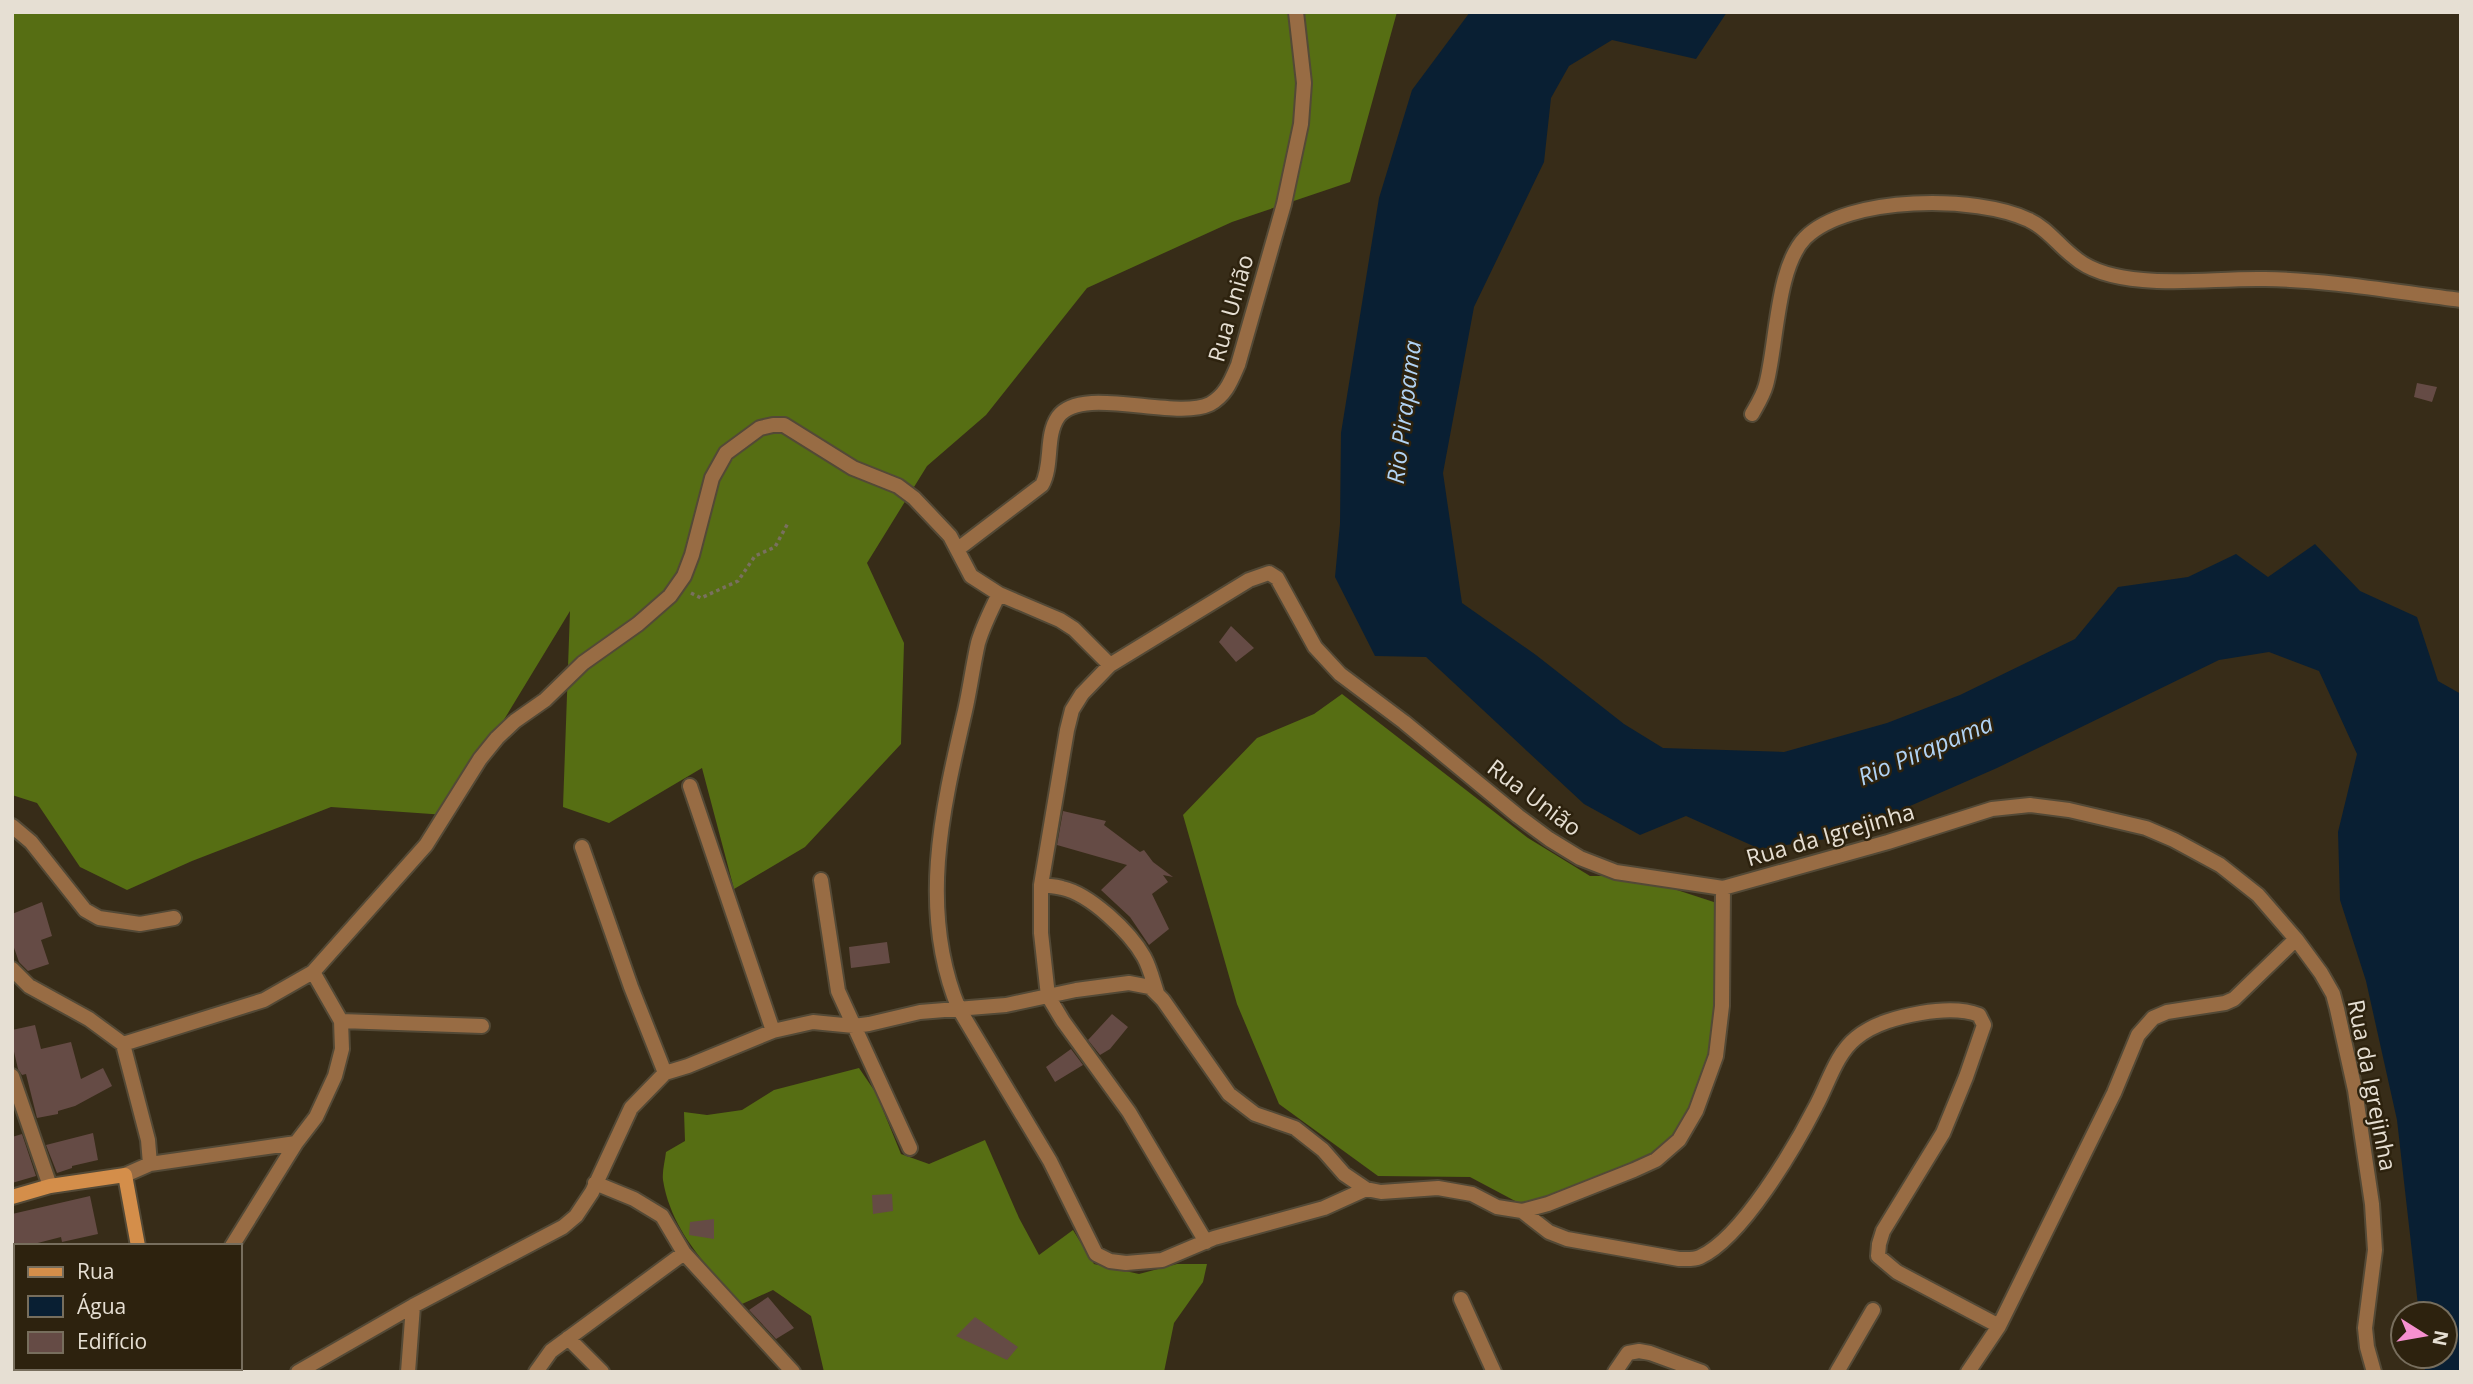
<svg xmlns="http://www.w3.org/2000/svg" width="2473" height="1384" font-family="'Open Sans',sans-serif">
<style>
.forest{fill:#566e13}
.water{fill:#091f33}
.building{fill:#654b45}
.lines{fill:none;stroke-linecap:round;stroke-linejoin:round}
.street-casing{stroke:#534936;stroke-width:18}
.secondary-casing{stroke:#534936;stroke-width:18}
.path{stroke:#79705f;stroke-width:3.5;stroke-dasharray:3.5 3.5;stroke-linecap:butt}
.street{stroke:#986c44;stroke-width:14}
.secondary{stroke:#d48e4a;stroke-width:14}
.labels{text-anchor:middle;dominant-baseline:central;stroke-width:5;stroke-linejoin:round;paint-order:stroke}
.street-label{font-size:23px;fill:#e6dfd3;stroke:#2d220e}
.water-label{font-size:24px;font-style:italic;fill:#b1d3f4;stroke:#2d220e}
</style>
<rect width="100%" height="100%" fill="#372c18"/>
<path class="forest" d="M12,12H1397L1350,182L1232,222L1087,288L986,415L927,466L867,563L904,643L901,744L805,847L734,889L702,768L609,823L563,807L570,611L446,815L331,807L192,861L127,890L80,867L37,803L12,795Z
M1342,694L1528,838L1590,876H1634L1723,905L1712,1067L1679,1140L1532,1210L1470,1177L1378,1176L1279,1104L1237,1004L1183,815L1257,738L1314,714Z
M859,1068L876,1093L901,1154L929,1164L985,1140L1019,1218L1039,1255L1073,1230L1094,1264L1139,1274L1177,1264H1207L1203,1282L1174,1323L1164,1372H824L811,1316L773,1290L742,1304C708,1268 671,1231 663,1180C662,1171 665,1161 666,1152L685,1141L684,1112L707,1115L742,1110L774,1090Z"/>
<path class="water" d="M1470,12H1727L1696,59L1612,40L1569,66L1551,98L1544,162L1474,307L1443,473L1462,603L1536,655L1624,724L1663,748L1784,752L1887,723L1960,695L2075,639L2118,587L2188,577L2236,554L2268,577L2315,544L2360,591L2417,617L2438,681L2461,694V1372H2425L2424,1356H2445V1314H2419L2397,1120L2366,981L2340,900L2338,832L2357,754L2319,671L2269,652L2219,660L1997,768L1839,837L1760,849L1686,816L1640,835L1584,804L1426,657L1375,656L1335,577L1340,524L1341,433L1379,198L1412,90Z"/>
<path class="building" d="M2417,383L2437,387L2432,402L2414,397Z
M1231,626L1254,648L1236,662L1219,642Z
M1063,811L1106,821L1104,825L1140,852L1144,850L1153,862L1173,877L1163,875L1168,882L1152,894L1169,929L1149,945L1130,917L1101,890L1127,865L1057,845Z
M42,902L52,936L41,940L49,964L28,971L19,962L12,942V914Z
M887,942L890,963L851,968L849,947Z
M1112,1014L1128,1027L1110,1049L1100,1055L1088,1040Z
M35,1025L41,1049L71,1042L81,1079L103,1068L112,1086L75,1106L58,1111V1114L37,1118L26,1074L22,1075L18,1069L12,1043V1030Z
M1071,1049L1083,1065L1055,1082L1046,1067Z
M93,1133L98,1160L72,1166V1168L57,1173L46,1145Z
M22,1134L36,1176L12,1183V1137Z
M892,1194L893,1211L873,1214L872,1195Z
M90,1196L98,1234L62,1242L61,1237L26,1246H16V1248L12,1235V1214Z
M714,1219V1239L689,1235L690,1222Z
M768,1297L794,1328L776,1339L749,1310Z
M975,1317L1018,1347L1007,1360L956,1336Z"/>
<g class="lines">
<defs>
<path id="street" d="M1752,414C1757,405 1763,396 1766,385C1777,345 1776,268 1805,238C1848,195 1977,195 2029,220C2047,228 2058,245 2074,257C2092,273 2119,278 2143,280C2184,284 2225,278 2265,279C2330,280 2396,292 2461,300
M958,549L1042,485C1053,465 1045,436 1058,417C1081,384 1175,421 1210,404C1226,395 1231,381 1238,365L1284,204L1301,124L1304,83L1296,12
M999,594C991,610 983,626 978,643C973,665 970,689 965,711C942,810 918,911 959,1009L1050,1161L1096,1254L1110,1261L1126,1263L1162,1260L1214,1238L1324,1208L1366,1189
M690,786L773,1031
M12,826L31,842L85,910L99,918L140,924L174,918
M582,847L631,987L665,1073
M821,880L838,991L910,1148
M1041,885C1048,886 1055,886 1062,888C1090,894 1130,932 1144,957C1150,968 1153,981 1157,993
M12,969L29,986L89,1019L123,1044L148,1140L150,1164
M313,972L341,1021L482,1026
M123,1044L264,1000L313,972L426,845L480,759L497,738L515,721L545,700L583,663L638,624L670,596L684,576L692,555L712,478L726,453L760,428L773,425H784L853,468L898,486L914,498L950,536L971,576L999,594L1060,620L1074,629L1110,665
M12,1076L50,1186
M125,1175L150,1164L296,1143
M595,1183L634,1199L662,1216L684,1253L793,1372
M1522,1211L1549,1232L1567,1239L1679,1259C1686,1259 1693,1260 1700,1257C1742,1238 1795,1147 1816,1106C1828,1084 1836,1054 1856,1038C1874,1023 1899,1017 1921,1013C1939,1010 1961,1008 1979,1015L1984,1025L1966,1077L1943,1133L1883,1231L1879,1244L1878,1256L1897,1272L1999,1326
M1206,1242L1129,1112L1063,1021L1048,996L1041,933V885L1067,730L1072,710L1082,694L1110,665L1249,580L1269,573L1277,578L1315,647L1340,674L1404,722L1518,816L1549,839L1580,858L1616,872L1723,888L1888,842L1992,809L2030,805L2069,810L2146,828L2174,840L2220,865L2258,895L2296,939L2321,973L2333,994L2337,1009L2355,1090L2372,1204L2375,1250L2365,1328L2367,1347L2374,1372
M232,1246L296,1143L316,1117L335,1076L342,1049L341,1021
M1461,1299L1494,1372
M12,1302L16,1301
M568,1338L602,1372
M298,1372L413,1306L563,1227L576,1216L592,1192L631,1108L665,1073L688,1066L773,1031L813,1022L854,1026L869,1024L920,1012L1006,1005L1076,990L1129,983L1150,987L1163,1000L1229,1094L1255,1114L1295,1128L1323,1150L1344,1174L1366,1189L1381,1192L1438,1188L1472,1194L1497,1207L1522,1211L1548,1204L1634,1170L1656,1160L1679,1140L1696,1111L1716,1056L1722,1006L1723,888
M408,1372L413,1306
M536,1372L551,1351L684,1253
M1615,1372L1628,1353L1639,1351L1650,1353L1702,1372
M1837,1372L1873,1310
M1968,1372L1999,1326L2114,1093L2138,1035L2153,1018L2167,1012L2225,1003L2234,999L2296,939"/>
<path id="secondary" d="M12,1197L50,1186L125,1175L138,1246
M217,1368L224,1372"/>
</defs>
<use href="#street" class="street-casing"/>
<use href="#secondary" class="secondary-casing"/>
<path class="path" d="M691,593L701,598L738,581L755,556L775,547L788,523"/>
<use href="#street" class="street"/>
<use href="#secondary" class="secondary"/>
</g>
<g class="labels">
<g class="street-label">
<text transform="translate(1230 308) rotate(-74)">Rua União</text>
<text transform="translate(1535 797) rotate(37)">Rua União</text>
<text transform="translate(1830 834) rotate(-16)">Rua da Igrejinha</text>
<text transform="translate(2373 1085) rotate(79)">Rua da Igrejinha</text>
</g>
<g class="water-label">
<text transform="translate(1403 412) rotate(-83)">Rio Pirapama</text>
<text transform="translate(1925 749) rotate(-23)">Rio Pirapama</text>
</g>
</g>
<rect width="2473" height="1384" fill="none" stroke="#e6dfd3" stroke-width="28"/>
<rect x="14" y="1244" width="228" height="126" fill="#2d220e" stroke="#776e5d" stroke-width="2"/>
<rect x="28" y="1267" width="35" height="10" fill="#d48e4a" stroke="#776e5d" stroke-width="2"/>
<text x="77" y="1279" font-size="21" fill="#e6dfd3">Rua</text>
<rect x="28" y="1296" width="35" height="21" fill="#091f33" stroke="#776e5d" stroke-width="2"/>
<text x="77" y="1314" font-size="21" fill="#e6dfd3">Água</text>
<rect x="28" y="1332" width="35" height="21" fill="#654b45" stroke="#776e5d" stroke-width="2"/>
<text x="77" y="1349" font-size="21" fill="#e6dfd3">Edifício</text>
<g transform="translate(2424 1335) rotate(101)"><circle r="33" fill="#2d220e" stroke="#776e5d" stroke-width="2"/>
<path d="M0-5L12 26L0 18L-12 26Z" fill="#f690d0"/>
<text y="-10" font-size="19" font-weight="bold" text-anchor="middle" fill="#e6dfd3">N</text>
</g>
</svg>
